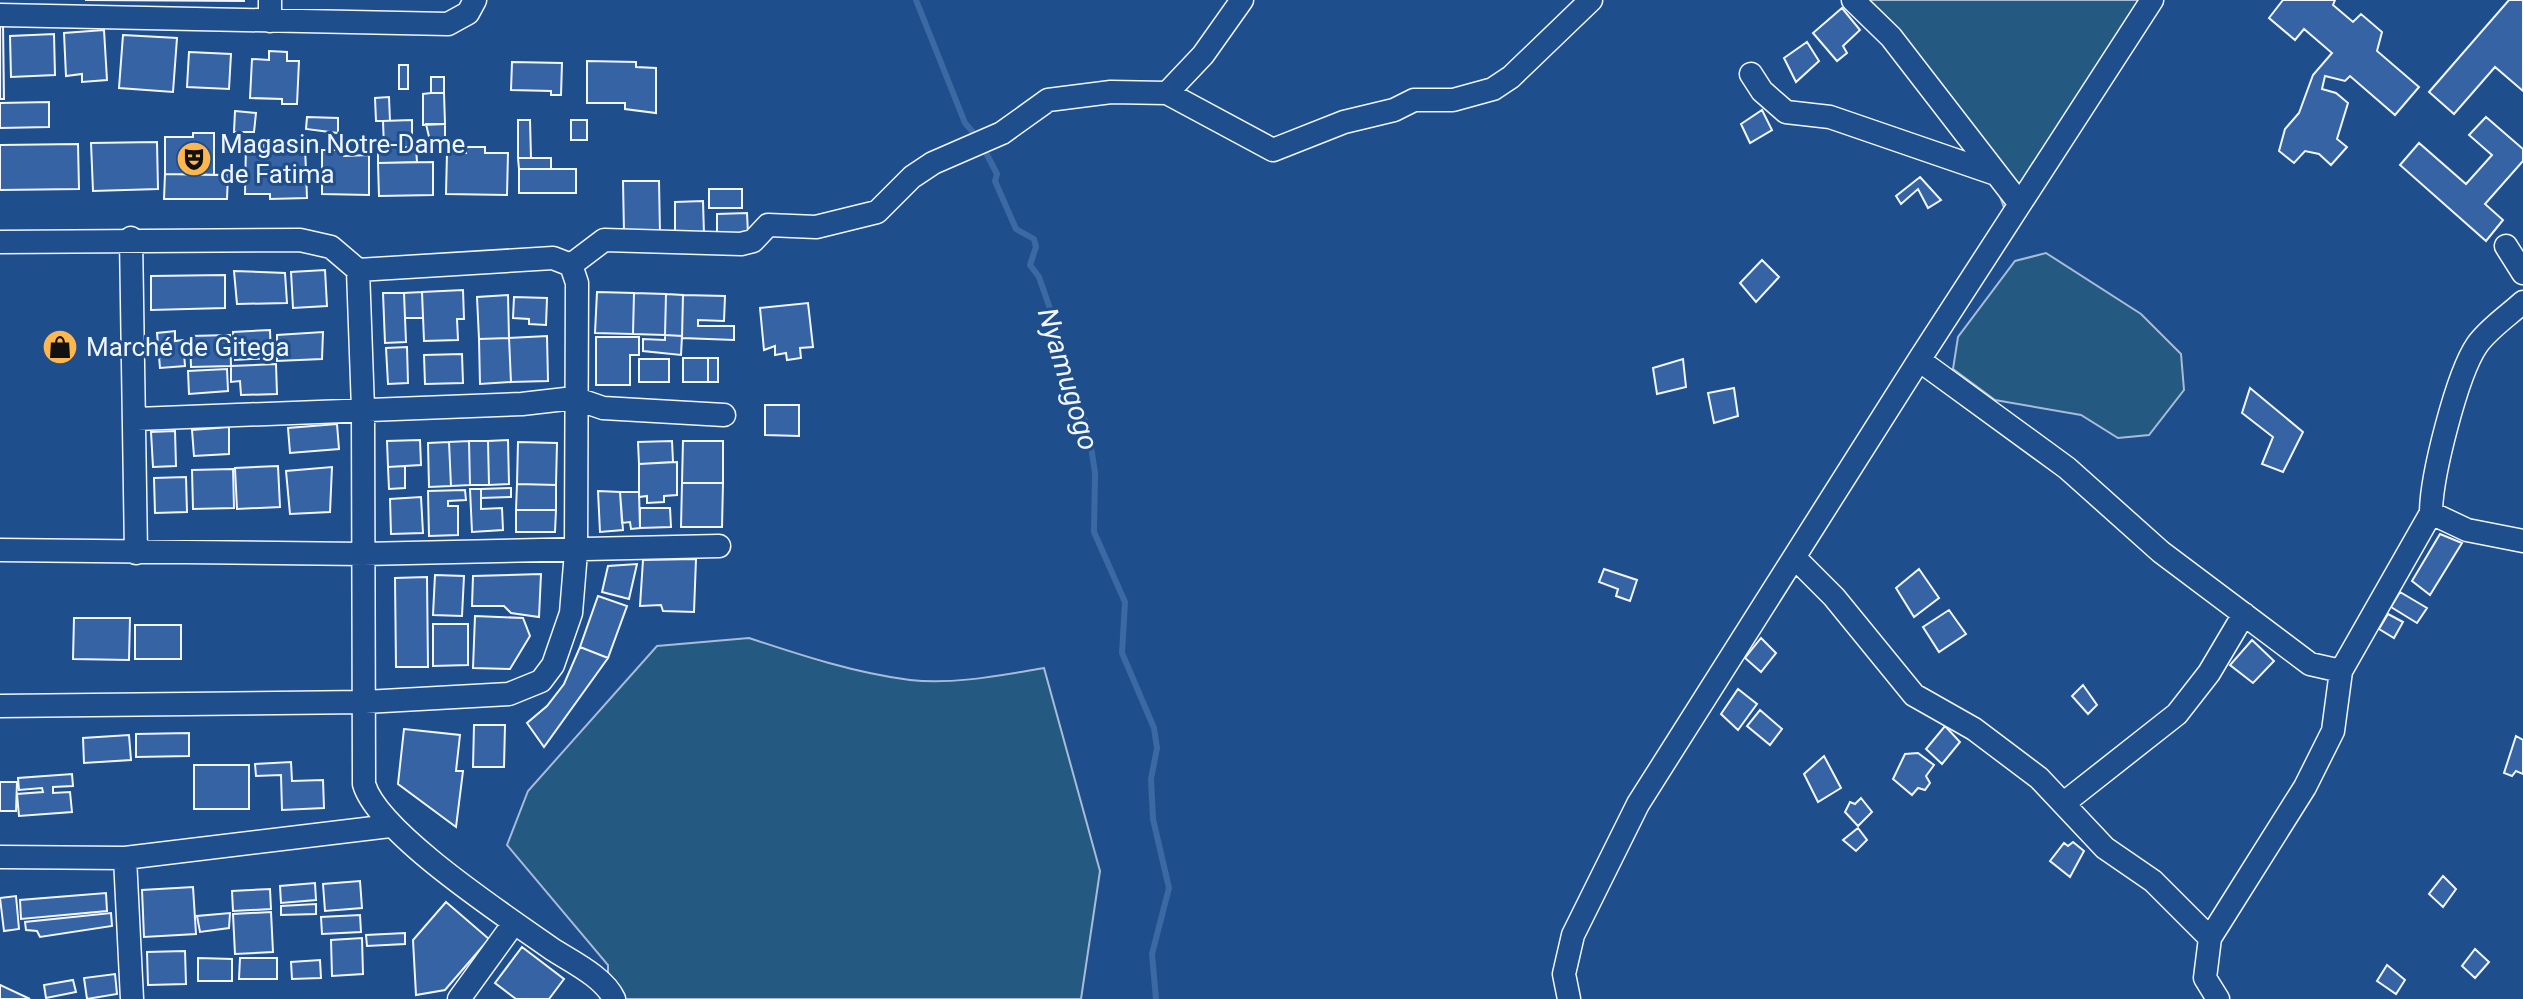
<svg xmlns="http://www.w3.org/2000/svg" width="2523" height="999" font-family="Roboto,sans-serif">
<style>
.green{fill:#245a82;stroke:#a8bbd7;stroke-width:2}
.lines{fill:none;stroke-linecap:round;stroke-linejoin:round}
.stream{stroke:#3b69a3;stroke-width:6}
.building{fill:#3563a3;stroke:#f2f6ff;stroke-width:2}
.minor-casing{stroke:#f2f6ff;stroke-width:25}
.minor{stroke:#1f4e8c;stroke-width:22}
.labels{text-anchor:middle;dominant-baseline:central;stroke-width:6;stroke-linejoin:round;paint-order:stroke}
.poi-label{font-size:26px;fill:#f2f6ff;stroke:#1f4e8c;text-anchor:start}
.water-label{font-size:28px;font-style:italic;fill:#f2f6ff;stroke:#1f4e8c}
</style>
<rect width="100%" height="100%" fill="#1f4e8c"/>
<path class="green" d="M1842,0H2150L2010,224L1999,194L1873,27Z
M2046,253L2141,314L2181,354L2184,390L2149,435L2118,438L2081,415L1995,400L1953,369L1958,337L2015,261Z
M749,638C800,655 855,673 910,680C953,685 1002,675 1044,668L1100,871L1081,999H608V965L507,845L528,791L657,646Z"/>
<g class="lines">
<path class="stream" d="M916,0L965,123L978,138
M983,147L997,174L995,181L1016,229L1034,239L1036,247L1030,265L1039,277L1056,326L1069,387L1088,427L1095,473L1094,532L1125,602L1122,653L1154,728L1157,748L1151,779L1153,819L1169,888L1152,954L1156,999"/>
</g>
<path class="building" d="M85,0H244V1Z
M2283,0H2335L2333,5L2353,22L2361,14L2382,32L2377,51L2419,87L2395,115L2350,76L2345,81L2325,76L2322,89L2336,93L2348,103L2337,139L2347,147L2331,165L2319,154L2305,151L2294,163L2279,151L2285,129L2299,113L2313,75L2332,53L2304,29L2295,40L2269,18Z
M2509,0H2523V91L2495,67L2454,114L2429,92Z
M1842,8L1860,30L1843,46L1847,53L1837,61L1813,33Z
M0,24H3L4,99H0Z
M104,30L107,80L82,82V74L66,76L64,33Z
M54,34L55,75L11,77L10,36Z
M123,35L177,38L173,92L119,88Z
M1807,42L1819,61L1796,82L1784,58Z
M269,51L287,52V61H299L297,104H282V99L250,98L252,59L269,60Z
M189,52L231,54L229,89L187,87Z
M587,61L636,62V67L656,68V113L625,109V103H587Z
M512,62L562,63L561,95H551V91L511,90Z
M399,65H408V89H399Z
M431,77H444V93H431Z
M431,93H444L445,124L423,125V94Z
M389,97L390,121H376L375,98Z
M49,102V127L0,128V103Z
M1762,110L1772,130L1750,143L1741,124Z
M235,111L256,113L254,132H234Z
M307,117L338,118V133L306,129Z
M2486,117L2523,149V161L2485,204L2503,220L2486,241L2400,165L2419,143L2466,184L2492,155L2469,135Z
M412,120V147L384,148L383,121Z
M518,120H530L531,158H518Z
M571,120H587V140H571Z
M426,124H445V141H430Z
M193,133H214V175L165,174V137H193Z
M264,140V147L305,146L307,198L270,199V194H245L246,144Z
M157,142L158,189L93,191L91,143Z
M78,144L79,189L0,190V145Z
M416,147L417,162L378,163V148Z
M466,147H485V153H508L507,195L446,194L447,153H466Z
M322,150H343L344,156L369,155V195L322,194Z
M518,158H551V169H519Z
M433,162V195L379,196L378,163Z
M519,169H576V193H519Z
M165,174L228,175L227,199H164Z
M1920,177L1941,200L1928,208L1918,189L1901,204L1896,196Z
M623,181H659L660,233H624Z
M709,189H742V208H709Z
M703,201L704,235L675,236V202Z
M747,213L748,234H717V214Z
M1762,260L1779,277L1756,302L1740,283Z
M325,270L327,306L293,308L291,272Z
M234,271L285,273L287,303L237,304Z
M225,275V308L151,310V276Z
M463,290L464,319H457L458,340L424,341L422,292Z
M422,292L423,318H405L404,293Z
M597,292L634,293L633,334L595,333Z
M383,293H404L406,342L385,343Z
M634,293L666,294L665,335L633,334Z
M666,294L683,295L682,336L665,335Z
M508,295L509,338L479,339L477,297Z
M683,295L725,296L724,321L698,320V326H734V340L682,338Z
M514,297L547,298L546,325L529,324V319L513,318Z
M808,303L813,347L800,348L801,358L787,360L786,353L775,355V346L764,350L760,308Z
M270,330L271,358L235,360L233,332Z
M175,331V341L183,340L185,366L160,368L157,333Z
M323,332L322,359L277,361V335Z
M230,335L231,366L191,367L190,336Z
M665,335L682,336L681,355L643,351V339L665,340Z
M547,336L548,381L511,382L509,338Z
M596,337H639V355H630V385H596Z
M509,338L511,382L480,384L479,339Z
M407,347L408,383L388,384L386,348Z
M462,354L463,383L425,384L424,355Z
M683,358H708V382H683Z
M708,358H718V382H708Z
M639,359H669V382H639Z
M1683,359L1686,387L1657,394L1653,368Z
M276,364L277,394L241,395L240,381L231,382V366Z
M227,369L228,391L189,394L188,371Z
M1734,388L1738,416L1714,423L1708,393Z
M2250,388L2303,432L2283,472L2262,464L2273,437L2242,413Z
M765,405H799V436L765,435Z
M337,424L339,449L290,453L288,428Z
M229,427V454L194,456L192,430Z
M175,431L176,466L153,467L151,432Z
M420,440L421,465L388,467L387,441Z
M508,440L509,484L489,485L488,441Z
M469,441H488L489,485H470Z
M469,441L470,485L451,486L449,442Z
M672,441L673,462L639,464L638,442Z
M683,441H723V483H682Z
M449,442L451,486L429,487L428,443Z
M518,442L557,443L556,485L517,484Z
M677,462V495L664,496V502L647,503V496L639,497V464Z
M278,466L280,507L237,509L235,468Z
M405,466V488L389,489L388,467Z
M332,467L330,512L290,514L286,471Z
M233,469L234,508L193,509L192,470Z
M186,477L187,512L155,513L154,478Z
M682,483H723L722,527H681Z
M517,484L556,485V510H516Z
M511,488V497L481,498V489Z
M470,489H481V509L502,508L503,530L472,532Z
M465,490L466,500L448,501V506H458V535L429,536L428,491Z
M598,491L620,492L623,530L600,532Z
M620,492H639L640,528L631,529L630,522L622,523Z
M421,497L423,533L391,534L390,499Z
M640,508H670L671,527L640,528Z
M516,510H556L555,532H516Z
M2440,534L2462,543L2430,595L2412,581Z
M696,559L694,612L663,611L661,605L640,606L643,560Z
M637,564L629,599L602,592L608,566Z
M1604,569L1637,580L1630,601L1616,596L1618,589L1599,582Z
M1919,569L1939,598L1914,617L1896,588Z
M541,574L539,617L511,613L504,606H472L473,576Z
M435,575L464,576L462,616L433,615Z
M427,577L428,667H396L395,578Z
M2400,592L2427,608L2417,623L2391,607Z
M598,596L627,606L608,658L580,647Z
M1949,610L1966,634L1939,652L1923,627Z
M2388,614L2403,622L2394,638L2379,629Z
M475,616L523,618L530,636L510,669L473,668Z
M74,618H130L129,660L73,659Z
M433,624H468V665L433,666Z
M135,625H181V659H135Z
M1761,638L1776,653L1761,672L1745,658Z
M2252,640L2274,661L2253,683L2230,665Z
M580,647L608,658L544,747L527,723L547,706L564,684Z
M2083,685L2097,705L2088,714L2072,696Z
M1738,689L1757,704L1738,730L1721,714Z
M1760,710L1782,729L1770,745L1747,726Z
M474,725H505L504,767H473Z
M1945,726L1960,742L1942,764L1926,749Z
M404,729L460,735L456,771H463L456,827L398,784Z
M189,733V756L136,757V734Z
M129,735L131,760L84,763L83,738Z
M2516,736L2523,740V774L2516,771L2512,776L2504,773Z
M1918,753L1934,765L1926,776L1930,783L1925,790L1918,788L1912,795L1893,779L1905,754Z
M1824,756L1841,788L1818,802L1804,774Z
M291,762L292,781L323,780L324,808L282,810L281,775L256,776L255,764Z
M194,765H249V809H194Z
M72,774L73,786L53,787V793L70,792L72,812L19,816L17,794L43,792L42,788L19,790L18,778Z
M0,782H17L16,811H0Z
M1861,798L1872,812L1858,826L1845,812L1850,802L1855,804Z
M1858,828L1867,840L1856,851L1843,840Z
M2073,842L2084,851L2070,877L2050,861L2064,843L2068,846Z
M2443,876L2456,889L2443,907L2429,894Z
M360,881L362,908L325,911L323,884Z
M315,883L316,900L281,903L280,886Z
M193,887L196,934L144,937L142,890Z
M270,889L271,909L233,911L232,891Z
M106,893L107,911L21,919L20,900Z
M16,896L19,929L4,931L0,898Z
M446,902L489,939L445,990L416,995L413,940Z
M316,904V914L281,915V906Z
M271,912L273,952L235,954L233,914Z
M111,913L112,926L40,937L37,931L26,930L25,922Z
M230,913L229,928L200,932L197,916Z
M360,915L361,932L322,934L321,917Z
M405,933V944L367,946L366,935Z
M362,938L363,974L332,976L331,940Z
M522,947L564,979L549,999H516L495,983Z
M2475,949L2489,962L2475,978L2462,966Z
M185,951L186,984L148,985L147,952Z
M198,958L232,959V981H198Z
M240,958H277V979H239Z
M320,960L321,978L292,979L291,962Z
M2387,965L2405,980L2396,994L2377,981Z
M115,974L117,994L87,999L84,978Z
M73,980L76,992L46,998L44,985Z
M0,985L30,999H0Z"/>
<g class="lines">
<defs>
<path id="minor" d="M1853,0L1891,37L2020,204
M0,15L448,24L468,13L475,0
M270,21V0
M1751,74L1762,91L1786,112L1830,117L1993,173
M1167,93L1273,150L1344,122L1394,110L1414,100H1453L1493,89L1511,77L1591,0
M131,238L136,553
M0,242L300,240L331,247L358,270L553,258L571,265L577,283L576,552L571,613L553,665L541,681L509,694L365,702L0,706
M2506,246L2523,273
M571,265L604,240L741,244L753,241L768,225L816,227L877,212L912,177L933,163L1002,133L1048,100L1111,92L1167,93L1203,55L1242,0
M358,270L363,409L364,784C378,833 507,917 552,949C572,962 604,977 614,999
M1919,360L2067,468L2161,552L2310,664L2341,671
M137,419L522,404L574,398L603,408L724,415
M2431,513C2431,477 2457,374 2477,345C2488,329 2509,315 2523,302
M0,550L363,554L719,546
M1796,559L1834,597L1914,695L1974,729L2039,778L2105,848L2153,881L2210,938
M2064,803L2177,714L2209,673L2244,614
M0,857L125,858L390,826
M125,858L132,999
M459,999L514,923
M1569,999L1564,974L1573,935L1638,804L1919,360L2152,0
M2218,999L2205,978L2210,938L2305,787L2333,731L2341,671L2431,513L2467,530L2523,541"/>
</defs>
<use href="#minor" class="minor-casing"/>
<use href="#minor" class="minor"/>
</g>
<defs>
<symbol id="theatre-disc" viewBox="-11 -11 22 22"><circle r="9.5" fill="#ffb74d" stroke="#1f4e8c"/><path d="M-5-5.5Q0-4 5-5.5V0Q5 5 0 6Q-5 5-5 0ZM-3.3-2.5H-1v1.5H-3.3ZM1-2.5H3.3v1.5H1ZM-2.8 1Q0 5.5 2.8 1Z" fill="#111"/></symbol>
<symbol id="shop-disc" viewBox="-11 -11 22 22"><circle r="9.5" fill="#ffb74d" stroke="#1f4e8c"/><path d="M-5-2.5h2.3a2.7 3.5 0 0 1 5.4 0H5L5.5 6h-11ZM-1.5-2.5h3a1.5 2.3 0 0 0-3 0Z" fill="#111"/></symbol>
</defs>
<g fill-rule="evenodd">
<use href="#theatre-disc" x="174" y="139" width="40" height="40"/>
<use href="#shop-disc" x="40" y="327" width="40" height="40"/>
</g>
<g class="labels">
<g class="poi-label">
<text x="220" y="144">Magasin Notre-Dame<tspan x="220" dy="30">de Fatima</tspan></text>
<text x="86" y="347">Marché de Gitega</text>
</g>
<g class="water-label">
<text transform="translate(1068 379) rotate(73)">Nyamugogo</text>
</g>
</g>
</svg>
